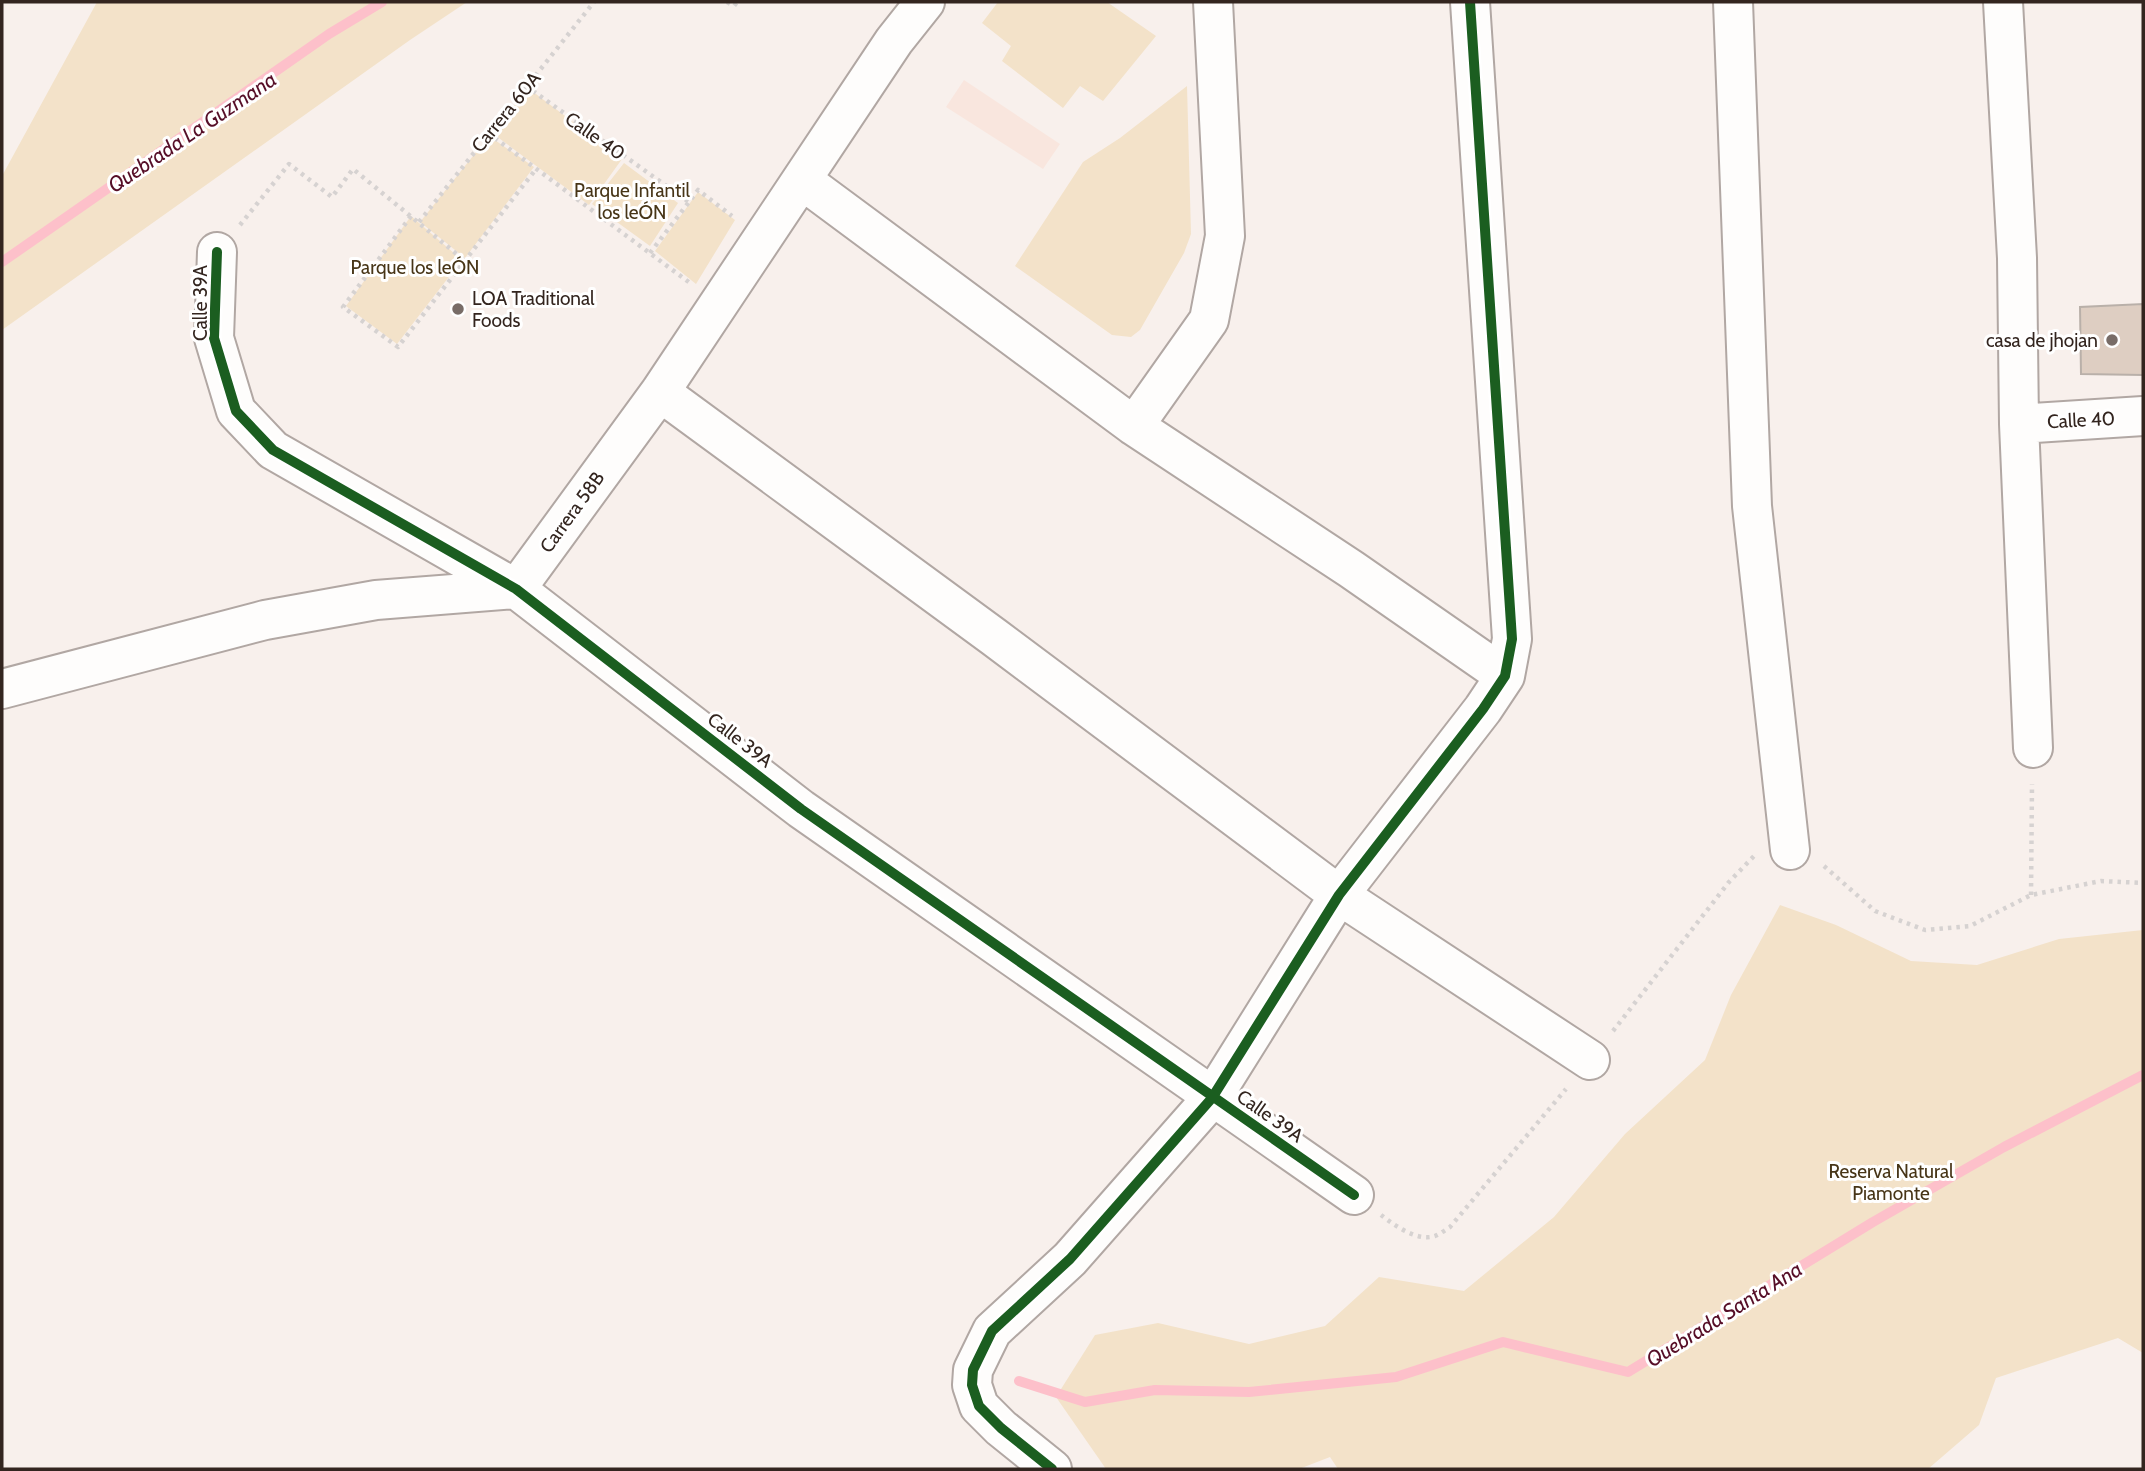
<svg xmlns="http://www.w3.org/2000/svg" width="2145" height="1471" font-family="Cabin,sans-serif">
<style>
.built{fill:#f9e6de}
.green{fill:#f3e2c9}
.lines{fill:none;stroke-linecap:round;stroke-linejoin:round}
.stream{stroke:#fdc0ca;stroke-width:10}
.building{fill:#decec2;stroke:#b9b0a9;stroke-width:2}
.minor-casing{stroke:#b1a7a3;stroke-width:42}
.path{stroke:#d6d2d1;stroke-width:4.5;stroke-dasharray:3.5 5;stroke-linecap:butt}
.minor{stroke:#fefdfc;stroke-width:38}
.cycleway-casing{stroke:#fff;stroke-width:15}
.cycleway{stroke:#1b5e20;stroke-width:10}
.poi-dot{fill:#786c67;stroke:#fff;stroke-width:2.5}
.labels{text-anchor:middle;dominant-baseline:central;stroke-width:6;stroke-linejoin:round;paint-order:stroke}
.street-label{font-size:19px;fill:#33251f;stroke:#fff}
.park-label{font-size:19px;fill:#473517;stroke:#fff}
.poi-label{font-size:19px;fill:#33251f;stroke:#fff;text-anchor:start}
.water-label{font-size:21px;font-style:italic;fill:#560e27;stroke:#fff}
</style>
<rect width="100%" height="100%" fill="#f8f0ec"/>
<path class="built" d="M964,80L1060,144L1043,169L946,107Z"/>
<path class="green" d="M97,2H467L410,40L2,330V176Z
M998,2H1107L1156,36L1103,101L1080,86L1063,108L1002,61L1011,46L982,23Z
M1187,86L1191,234L1184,253L1140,330L1131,337L1112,335L1015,266L1083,162L1120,138Z
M528,88L622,159L589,205L492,133Z
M489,136L534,167L465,258L420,222Z
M624,163L678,203L650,246L592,204Z
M698,192L735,220L696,284L655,251Z
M411,216L462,260L397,344L346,306Z
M1780,905L1836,925L1911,961L1977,965L2059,939L2143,930V1353L2118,1338L1996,1378L1979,1425L1928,1469H1338L1330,1457L1299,1469H1106L1056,1397L1095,1335L1158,1323L1249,1344L1325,1326L1379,1277L1464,1291L1554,1217L1625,1134L1705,1060L1731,995Z"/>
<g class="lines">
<path class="stream" d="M2,262L329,34L382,2
M1019,1381L1085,1402L1155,1390L1249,1392L1396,1377L1503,1342L1628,1372L1873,1222L2004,1147L2143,1075"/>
</g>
<path class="building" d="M2143,304V375L2081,374L2080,307Z"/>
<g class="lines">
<defs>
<path id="minor" d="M1733,2L1752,506L1790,850
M2003,2L2017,258L2019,424L2033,748
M802,180L1134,426L1351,569L1505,676
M217,252L214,338L236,411L273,450L516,589L801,809L1354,1195
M660,392L994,637L1339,895L1590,1060
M2019,424L2143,416
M1134,426L1209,320L1225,236L1213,2
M2,689L265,620L376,600L516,589L660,392L894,41L925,2
M1052,1469L1001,1428L979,1406L972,1385L973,1370L992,1331L1070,1259L1212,1098L1339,895L1483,709L1505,676L1512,639L1470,2"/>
</defs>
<use href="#minor" class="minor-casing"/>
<path class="path" d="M727,2L734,6L737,2
M526,86L689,202L698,190L732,216
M488,133L690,283
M411,216L343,307L398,347L536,169
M419,222L594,2
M240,225L289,164L332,197L353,169L464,260
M650,253L689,202
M1824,866L1875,911L1925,930L1970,926L2031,895L2101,881L2143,883
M2031,895L2032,784
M1613,1031L1729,882L1755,855
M1381,1215C1394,1225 1417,1242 1435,1236C1440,1234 1445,1230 1450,1227L1566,1089"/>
<use href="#minor" class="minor"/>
<defs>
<path id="cycleway" d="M217,252L214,338L236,411L273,450L516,589L801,809L1354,1195
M1052,1469L1001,1428L979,1406L972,1385L973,1370L992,1331L1070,1259L1212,1098L1339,895L1483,709L1505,676L1512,639L1470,2"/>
</defs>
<use href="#cycleway" class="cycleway-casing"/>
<use href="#cycleway" class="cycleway"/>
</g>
<g class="poi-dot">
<circle cx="458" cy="309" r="7"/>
<circle cx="2112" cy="340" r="7"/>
</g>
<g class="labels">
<g class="street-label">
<text transform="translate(506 112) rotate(-51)">Carrera 60A</text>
<text transform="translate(595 136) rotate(35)">Calle 40</text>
<text transform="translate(200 303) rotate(-90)">Calle 39A</text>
<text transform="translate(2081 420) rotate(-3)">Calle 40</text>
<text transform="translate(572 512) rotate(-54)">Carrera 58B</text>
<text transform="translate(740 740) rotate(38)">Calle 39A</text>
<text transform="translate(1270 1116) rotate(35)">Calle 39A</text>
</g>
<g class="park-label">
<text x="632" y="190">Parque Infantil<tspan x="632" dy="22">los leÓN</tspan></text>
<text x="415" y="267">Parque los leÓN</text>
<text x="1891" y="1171">Reserva Natural<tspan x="1891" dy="22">Piamonte</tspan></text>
</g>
<g class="poi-label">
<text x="472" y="298">LOA Traditional<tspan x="472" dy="22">Foods</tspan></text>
<text x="2098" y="340" text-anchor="end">casa de jhojan</text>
</g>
<g class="water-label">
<text transform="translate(192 132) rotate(-34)">Quebrada La Guzmana</text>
<text transform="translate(1724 1314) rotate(-32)">Quebrada Santa Ana</text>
</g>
</g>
<rect width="2145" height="1471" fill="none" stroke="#33251f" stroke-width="7"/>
</svg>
